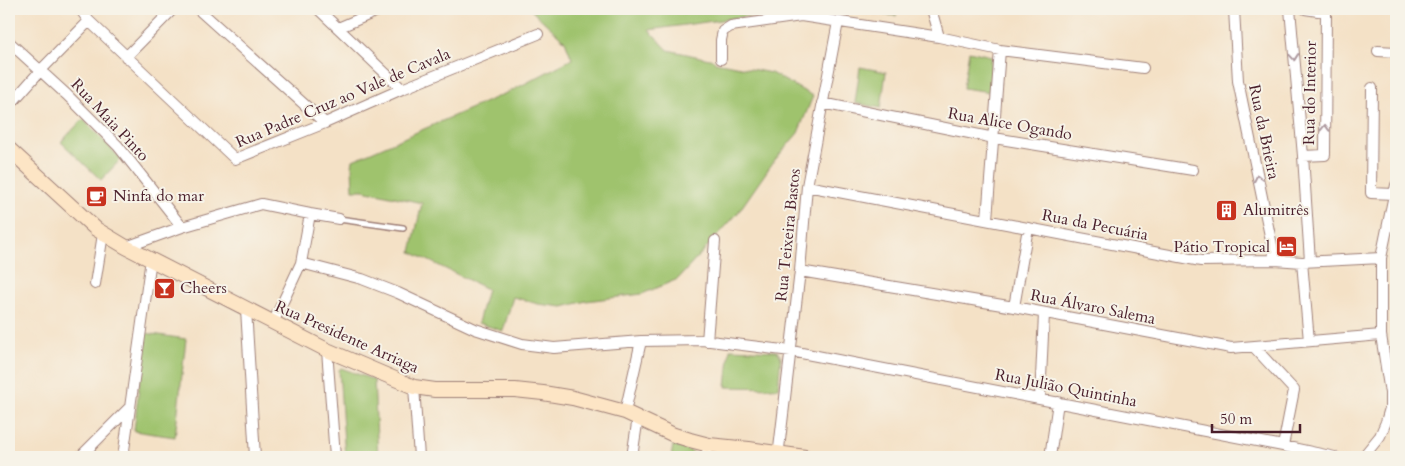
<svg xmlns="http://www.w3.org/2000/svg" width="1405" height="466" font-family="Cardo,serif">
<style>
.green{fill:#9fc36d;stroke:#74714c}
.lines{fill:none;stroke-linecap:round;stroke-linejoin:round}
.lane-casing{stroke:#9f8078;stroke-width:8}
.street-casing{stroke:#9f8078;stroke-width:12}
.secondary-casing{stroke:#9f8078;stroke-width:16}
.lane{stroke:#fff;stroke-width:5}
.street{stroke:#fff;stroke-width:10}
.secondary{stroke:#fde5c5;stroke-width:14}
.oneway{stroke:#ae9aa0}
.labels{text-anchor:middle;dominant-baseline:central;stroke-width:4;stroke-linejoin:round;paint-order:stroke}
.street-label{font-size:16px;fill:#4a1f2b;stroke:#f7f3e8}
.poi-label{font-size:16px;fill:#4a1f2b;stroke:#f7f3e8;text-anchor:start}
</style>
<rect width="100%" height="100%" fill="#f7f3e8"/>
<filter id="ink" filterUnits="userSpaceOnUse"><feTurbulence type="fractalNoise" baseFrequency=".02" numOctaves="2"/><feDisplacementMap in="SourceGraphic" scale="10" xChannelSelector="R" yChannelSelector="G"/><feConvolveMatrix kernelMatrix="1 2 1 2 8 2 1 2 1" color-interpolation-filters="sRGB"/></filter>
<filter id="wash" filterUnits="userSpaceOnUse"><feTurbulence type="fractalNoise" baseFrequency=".0096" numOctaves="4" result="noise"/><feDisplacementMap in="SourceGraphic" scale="20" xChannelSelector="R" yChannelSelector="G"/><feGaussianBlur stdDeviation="1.12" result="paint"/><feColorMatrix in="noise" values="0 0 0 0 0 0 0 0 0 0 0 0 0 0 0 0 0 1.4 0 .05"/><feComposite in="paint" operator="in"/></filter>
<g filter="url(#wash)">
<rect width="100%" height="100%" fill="#f4e1c6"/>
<path class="green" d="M530,9H799L649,30L668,50L714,60L715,62L771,73L813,96L798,133L774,161L737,214L678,279L642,294L586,301L563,307L538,304L513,297L503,331L478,323L487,289L411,252L422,203L363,190H353L352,167L353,160L513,90L572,59L565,41Z
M834,9H897L896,16Z
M969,51L991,56L990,92L963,88Z
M860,67L886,72L881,108L855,103Z
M83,119L121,159L101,180L61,142Z
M145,333L186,339L175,437L134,431Z
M730,349L777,351L781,357L778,388L726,387Z
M341,368L374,380L378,457H345L339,370Z
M673,445L691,451L698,457H671Z"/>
</g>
<g filter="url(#ink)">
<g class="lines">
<defs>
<path id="lane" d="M339,219L403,228"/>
<path id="street" d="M80,9L89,21
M198,9L325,123
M318,9L402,89
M931,9L939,37
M1234,9L1238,81L1275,260
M1290,9L1303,156L1310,261
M1305,9L1318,11L1327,9
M338,28L382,9
M9,42L67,95L118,146L182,227
M1378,51L1396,52
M126,57L173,9
M721,59V40L723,31L731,26L801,16L939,37L1000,50L1143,68
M1372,88L1371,193L1394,194
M822,103L994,138L1193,170
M9,106L40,71L89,21L235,159L325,123L402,89L538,34
M1303,156L1325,155L1326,9
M807,186L1201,261L1275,260L1302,262L1381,258
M987,219L1000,50
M126,247L182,227L261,204L310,214L339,219
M1302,262L1309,341
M301,263L362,279L398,293L475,329L522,344L554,348L641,341L702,340L791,351L1283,446L1335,457
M800,271L1014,307L1231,348L1381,335
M95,284L103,234
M1014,307L1028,228
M246,309L255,457
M273,323L301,263L310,214
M707,341L715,241
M1254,347L1294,390L1283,446
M327,350L335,457
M414,387L419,457
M1040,399L1044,314
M625,412L641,341
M80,457L130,407
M123,457L151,259
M632,457L638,417
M706,457L709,445
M778,457L800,271L807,186L838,22
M1050,457L1058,402
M1363,457L1380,436L1386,422L1390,408V393L1381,335V258L1396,185"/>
<path id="secondary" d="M9,149L96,229L126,247L327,350L414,387L435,390H515L543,393L573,398L625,412L674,435L690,440L709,445L749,449L805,457"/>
</defs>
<use href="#lane" class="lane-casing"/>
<use href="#street" class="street-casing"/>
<use href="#secondary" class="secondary-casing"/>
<use href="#lane" class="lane"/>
<use href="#street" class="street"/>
<use href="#secondary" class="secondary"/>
</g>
<defs><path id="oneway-chevron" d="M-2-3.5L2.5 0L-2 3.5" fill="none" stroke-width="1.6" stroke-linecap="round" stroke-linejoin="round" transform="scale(1.25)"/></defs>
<g class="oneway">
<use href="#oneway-chevron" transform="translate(1294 57) rotate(85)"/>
<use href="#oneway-chevron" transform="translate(1325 128) rotate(-89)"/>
<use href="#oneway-chevron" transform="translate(1258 178) rotate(-102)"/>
</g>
</g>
<defs>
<symbol id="cafe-square" viewBox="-11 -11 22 22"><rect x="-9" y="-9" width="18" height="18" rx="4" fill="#c8321e" stroke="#f7f3e8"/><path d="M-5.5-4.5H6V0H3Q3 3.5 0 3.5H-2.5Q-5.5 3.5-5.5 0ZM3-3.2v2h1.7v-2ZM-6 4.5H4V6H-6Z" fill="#fff"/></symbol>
<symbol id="building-square" viewBox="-11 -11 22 22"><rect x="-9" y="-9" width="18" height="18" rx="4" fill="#c8321e" stroke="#f7f3e8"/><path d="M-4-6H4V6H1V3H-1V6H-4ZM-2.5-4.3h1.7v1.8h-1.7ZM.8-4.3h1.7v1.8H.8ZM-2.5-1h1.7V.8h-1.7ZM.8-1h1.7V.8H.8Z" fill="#fff"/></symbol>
<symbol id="hotel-square" viewBox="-11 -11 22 22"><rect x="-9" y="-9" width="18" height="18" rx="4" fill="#c8321e" stroke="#f7f3e8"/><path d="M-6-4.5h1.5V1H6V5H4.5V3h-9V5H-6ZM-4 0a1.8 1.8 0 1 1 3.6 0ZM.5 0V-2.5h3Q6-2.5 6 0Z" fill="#fff"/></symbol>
<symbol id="bar-square" viewBox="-11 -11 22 22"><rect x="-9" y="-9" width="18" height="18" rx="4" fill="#c8321e" stroke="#f7f3e8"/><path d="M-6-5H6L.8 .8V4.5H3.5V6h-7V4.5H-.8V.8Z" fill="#fff"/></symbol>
</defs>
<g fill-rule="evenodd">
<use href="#cafe-square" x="84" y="184" width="25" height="25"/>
<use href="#building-square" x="1214" y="198" width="25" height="25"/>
<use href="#hotel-square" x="1274" y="234" width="25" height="25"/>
<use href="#bar-square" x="152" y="276" width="25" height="25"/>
</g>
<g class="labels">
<g class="street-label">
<text transform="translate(1310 93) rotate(-89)">Rua do Interior</text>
<text transform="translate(343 98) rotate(-23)">Rua Padre Cruz ao Vale de Cavala</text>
<text transform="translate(110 120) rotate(47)">Rua Maia Pinto</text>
<text transform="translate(1010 124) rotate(10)">Rua Alice Ogando</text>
<text transform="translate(1264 132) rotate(78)">Rua da Brieira</text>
<text transform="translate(1095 225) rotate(11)">Rua da Pecuária</text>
<text transform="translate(788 235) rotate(-84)">Rua Teixeira Bastos</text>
<text transform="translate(1093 307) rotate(11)">Rua Álvaro Salema</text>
<text transform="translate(347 337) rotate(24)">Rua Presidente Arriaga</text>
<text transform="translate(1066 388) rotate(11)">Rua Julião Quintinha</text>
</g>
<g class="poi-label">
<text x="113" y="196">Ninfa do mar</text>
<text x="1243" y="210">Alumitrês</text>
<text x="1270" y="247" text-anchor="end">Pátio Tropical</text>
<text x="180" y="288">Cheers</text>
</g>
</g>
<rect width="1405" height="466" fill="none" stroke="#f7f3e8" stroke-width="30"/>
<path d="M1212 424v8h88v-8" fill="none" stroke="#4a1f2b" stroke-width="2.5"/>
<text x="1220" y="424" font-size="15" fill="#4a1f2b" stroke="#f7f3e8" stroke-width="4" paint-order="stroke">50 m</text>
</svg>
